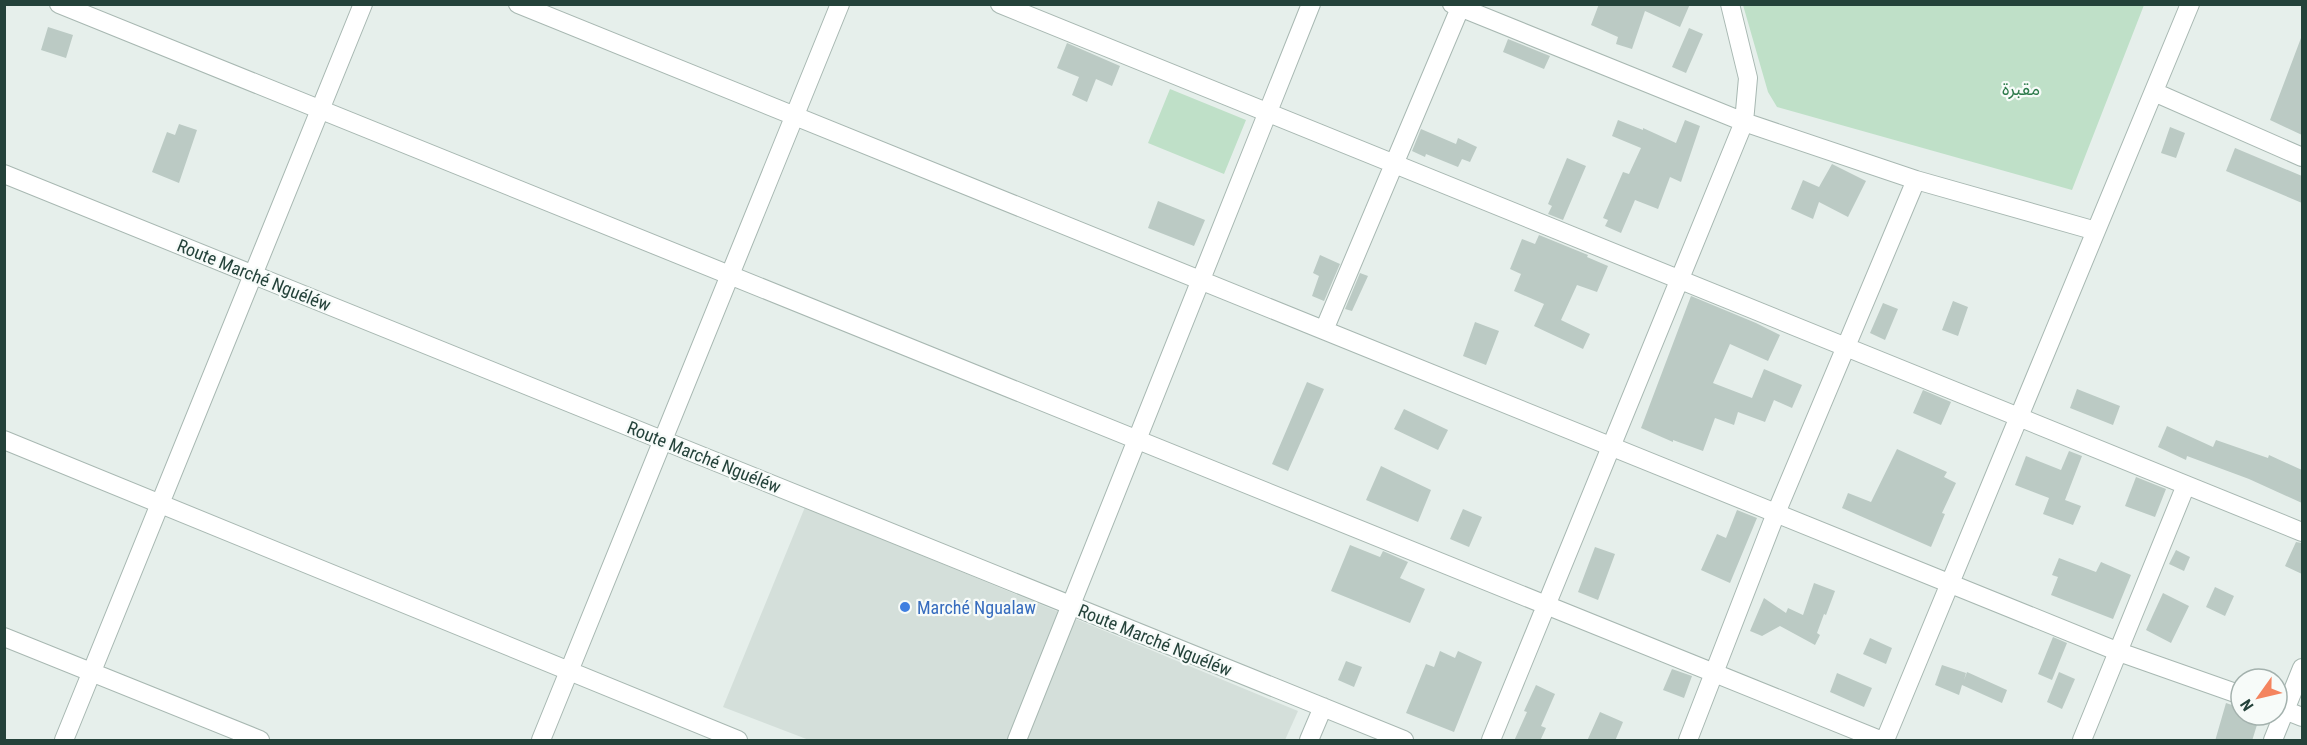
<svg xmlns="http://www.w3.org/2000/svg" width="2307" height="745" font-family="'Roboto Condensed','Noto Sans Arabic',sans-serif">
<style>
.built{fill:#d4dfda}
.green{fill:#bfe0c8}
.building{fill:#bbcac4}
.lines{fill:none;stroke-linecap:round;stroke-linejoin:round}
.minor-casing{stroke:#a8b8b2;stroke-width:20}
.minor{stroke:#fff;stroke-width:18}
.shop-dot{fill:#3f7fe0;stroke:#f7fbf9;stroke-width:2}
.labels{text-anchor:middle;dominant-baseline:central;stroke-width:4.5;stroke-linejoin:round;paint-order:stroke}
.park-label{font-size:18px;fill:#2d7a4b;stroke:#f7fbf9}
.street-label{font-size:18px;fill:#24423a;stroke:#f7fbf9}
.shop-label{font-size:18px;fill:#366cbe;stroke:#f7fbf9;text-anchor:start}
</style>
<rect width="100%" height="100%" fill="#e6efeb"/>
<path class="built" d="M805,507L1298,711L1285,740H809L723,707Z"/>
<path class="green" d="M1743,5V4L2144,5L2072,190L1777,107L1768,92Z
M1170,89L1246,120L1224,174L1148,143Z"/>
<path class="building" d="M1599,4H1690L1680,27L1645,11L1632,49L1616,44L1618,37L1591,25Z
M48,27L73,35L66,58L41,50Z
M1689,28L1703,34L1686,73L1672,67Z
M2301,38H2302V135L2270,120Z
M1508,39L1550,56L1544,69L1503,52Z
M1067,43L1120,66L1112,86L1096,79L1087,102L1072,95L1079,77L1057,68Z
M1618,120L1643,130V128L1676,143L1685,120L1700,126L1681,182L1670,177L1658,209L1635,200L1621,233L1605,226L1608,220L1603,218L1623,172L1629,174L1641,148L1612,136Z
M179,124L197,130L179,183L152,172L167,132L175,135Z
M2170,127L2185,133L2176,158L2161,153Z
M1421,129L1456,144L1458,138L1477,147L1470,162L1462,159L1458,167L1426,154L1425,157L1412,151Z
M2235,148L2302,176V203L2226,171Z
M1567,158L1586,166L1563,220L1548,214L1552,206L1548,204Z
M1832,164L1866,181L1848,217L1819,202L1813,219L1791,209L1803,180L1819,187Z
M1158,201L1205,220L1194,246L1148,228Z
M1539,235L1588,255L1587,257L1608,266L1597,292L1577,285L1561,320L1590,334L1583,349L1534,326L1544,304L1514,291L1521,274L1510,269L1522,239L1535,244Z
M1320,255L1340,264L1324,301L1312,296L1319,276L1313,273Z
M1360,273L1368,276L1352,311L1345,309Z
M1691,296L1756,323L1780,335L1768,361L1730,344L1713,383L1752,398L1764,369L1802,385L1792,408L1774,400L1765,422L1738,412L1734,425L1715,418L1703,451L1673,440V442L1641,428Z
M1953,301L1968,307L1958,336L1942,330Z
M1883,303L1898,309L1885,340L1870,333Z
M1475,322L1499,331L1486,365L1463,356Z
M1307,382L1324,389L1288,471L1272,464Z
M2077,389L2120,406L2113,425L2070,408Z
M1923,390L1951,402L1941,425L1913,413Z
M1404,409L1448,430L1438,450L1394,429Z
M2167,426L2213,447L2216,440L2268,458L2269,455L2302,470V503L2249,479L2187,456L2186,460L2158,447Z
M1897,449L1947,472L1944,477L1956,483L1942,513L1945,514L1931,547L1842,508L1848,493L1871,502Z
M2069,451L2082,456L2065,500L2081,506L2073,525L2043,514L2049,498L2015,485L2026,456L2061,470Z
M1381,466L1431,490L1418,522L1366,500Z
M2136,477L2166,489L2155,517L2125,506Z
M1463,509L1482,517L1469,547L1450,539Z
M1737,510L1757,518L1730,583L1701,570L1717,534L1726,538Z
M2296,542L2302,543V574L2285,566Z
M1350,545L1380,557L1383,551L1408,562L1400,578L1425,589L1410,623L1331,591Z
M1595,547L1615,554L1598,600L1578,592Z
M2176,550L2190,557L2184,571L2169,564Z
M2059,558L2096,572L2101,562L2131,575L2113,619L2051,595L2058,577L2052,575Z
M1814,583L1835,591L1826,615L1824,614L1817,633L1820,635L1815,645L1780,626L1762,636L1750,631L1764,598L1786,613L1788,608L1803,615Z
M2215,587L2234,596L2225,616L2206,607Z
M2163,593L2189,606L2171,643L2146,630Z
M2053,637L2067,643L2052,680L2038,674Z
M1870,638L1892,648L1886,664L1863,654Z
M1440,651L1455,658L1458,651L1482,662L1454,732L1406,713L1426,664L1434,667Z
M1346,661L1362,667L1354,687L1338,680Z
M1942,665L1966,673L1964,680L1967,672L2007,690L2002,703L1962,685L1959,695L1935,685Z
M1672,669L1692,676L1684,698L1663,690Z
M2059,672L2075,679L2062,709L2047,702Z
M1837,673L1872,688L1864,707L1830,692Z
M1536,685L1555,694L1541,726L1546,728L1540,741H1514L1527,712L1524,711Z
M2226,703L2241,708V715H2260L2252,741H2215Z
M1600,712L1623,722L1615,741H1587Z"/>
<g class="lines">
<defs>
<path id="minor" d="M59,4L1880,740
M518,4L2119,652L2241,695
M1000,4L2302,532
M1452,4L1744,122L1916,180L2096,231
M2154,92L2302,157
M4,174L1404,740
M1324,330L1460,8
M4,440L738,740
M4,637L260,740
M2277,707L2302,717
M64,740L363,4
M541,740L840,4
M1017,740L1311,4
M1309,740L1323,707
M1491,740L1744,122L1748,78L1730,4
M1688,740L1776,513L1916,180
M1885,740L2190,4
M2082,740L2186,485
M2273,740L2302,668"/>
</defs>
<use href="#minor" class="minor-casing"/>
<use href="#minor" class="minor"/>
</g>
<circle class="shop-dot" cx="905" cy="607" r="6"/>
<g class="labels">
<g class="park-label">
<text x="2021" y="88">مقبرة</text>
</g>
<g class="street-label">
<text transform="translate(254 275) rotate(22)">Route Marché Nguéléw</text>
<text transform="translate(704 457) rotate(22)">Route Marché Nguéléw</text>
<text transform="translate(1155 640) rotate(22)">Route Marché Nguéléw</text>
</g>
<g class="shop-label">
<text x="917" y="607">Marché Ngualaw</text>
</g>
</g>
<rect width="2307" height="745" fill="none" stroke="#24423a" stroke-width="12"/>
<g transform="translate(2259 697) rotate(236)"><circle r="28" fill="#f7fbf9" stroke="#a3b1ad" stroke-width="1.5"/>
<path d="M0-4.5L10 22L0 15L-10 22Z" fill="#f4845f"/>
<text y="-9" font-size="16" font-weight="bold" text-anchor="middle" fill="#24423a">N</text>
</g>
</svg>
